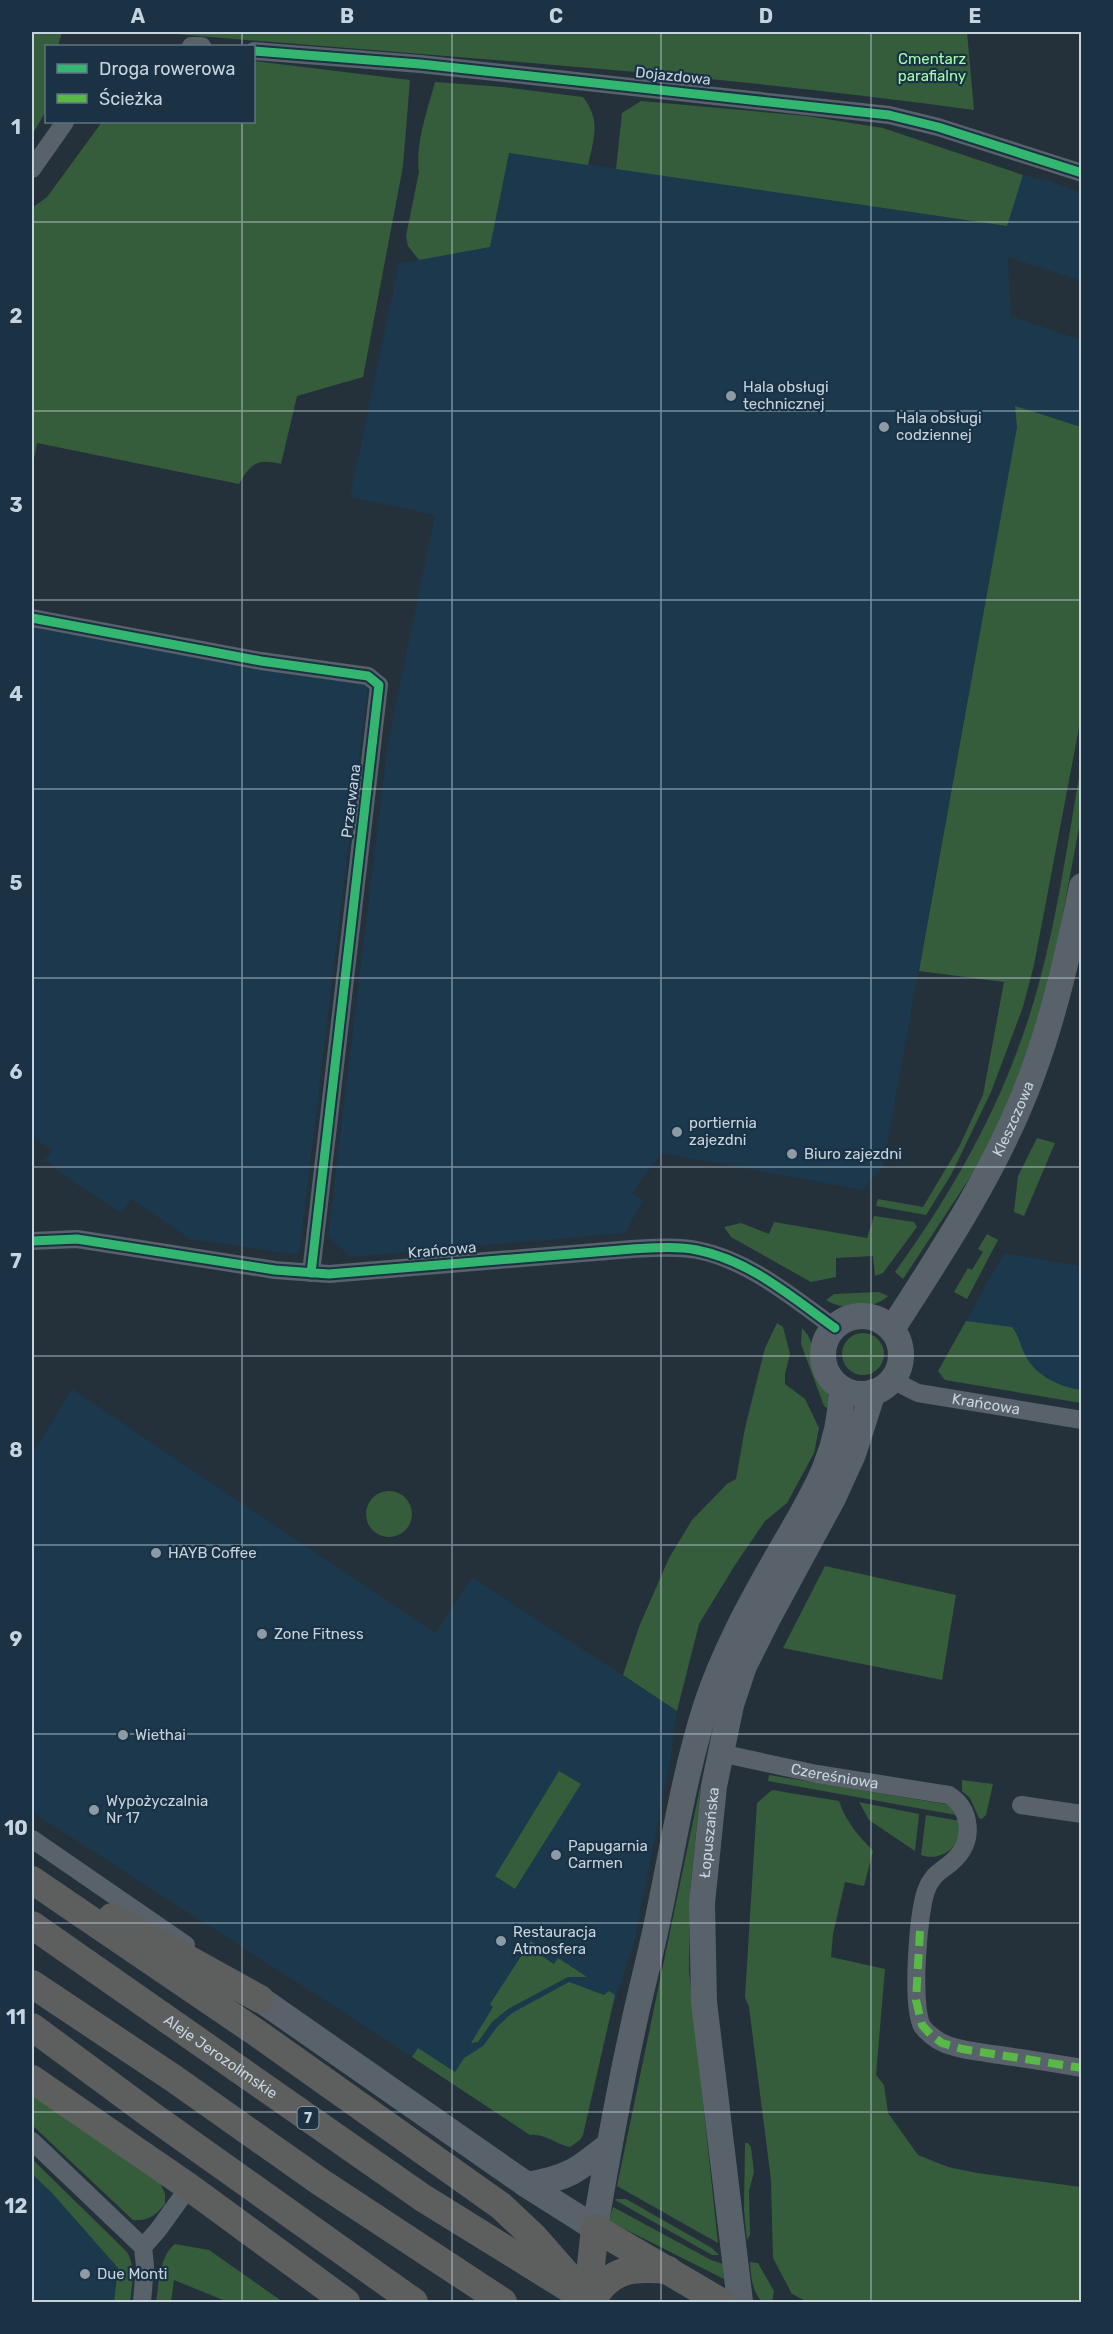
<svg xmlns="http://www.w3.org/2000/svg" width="1113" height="2334" font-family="Rubik,sans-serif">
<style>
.built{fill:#1b384d}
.green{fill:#355d3b}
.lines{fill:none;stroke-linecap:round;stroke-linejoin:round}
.street{stroke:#59626a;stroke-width:18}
.secondary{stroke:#59626a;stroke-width:26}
.primary{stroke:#5d5f5f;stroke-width:28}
.quiet{stroke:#58b947;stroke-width:8;stroke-dasharray:15 8;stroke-linecap:butt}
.cycleway-casing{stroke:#1a3244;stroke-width:13}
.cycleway{stroke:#33b770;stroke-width:9}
.grid{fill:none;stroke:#c6d4e0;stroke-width:1.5;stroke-opacity:0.55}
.poi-dot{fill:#8d9ba6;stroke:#1a3244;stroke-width:2}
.labels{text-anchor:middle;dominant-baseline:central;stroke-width:4.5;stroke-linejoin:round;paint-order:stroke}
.shield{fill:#1a3244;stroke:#92a3b1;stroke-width:1.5}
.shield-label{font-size:14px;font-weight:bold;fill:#c6d4e0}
.park-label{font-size:15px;fill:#a3fea8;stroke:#1a3244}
.street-label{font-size:15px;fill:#c6d4e0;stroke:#1a3244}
.poi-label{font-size:15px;fill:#c6d4e0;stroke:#1a3244;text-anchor:start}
.neatline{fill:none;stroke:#c6d4e0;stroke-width:2}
.grid-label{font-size:20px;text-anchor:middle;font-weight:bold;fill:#c6d4e0}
</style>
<rect width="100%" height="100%" fill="#24313a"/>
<path class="built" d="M509,153L1006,226L1023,175L1048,180L1081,193V281L1008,257L1011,316L1081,340V427L1015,407L1017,427L883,1167L862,1190L662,1153L632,1193L643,1201L625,1233L351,1257L328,1237L388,742L435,515L350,497L399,263L490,247Z
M32,627L368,685L299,1255L190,1239L131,1199L122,1213L74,1183L45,1160L52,1150L32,1137Z
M1004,1253L1081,1266V1403L945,1380L941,1377L938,1371Z
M72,1389L435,1633L472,1577L677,1711L670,1760L634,1943L607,2025L583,2135L580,2140L570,2147L561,2145L538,2134L530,2135L450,2081L32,1812V1454Z
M32,2174L52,2193L118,2268L114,2302H32Z"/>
<path class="green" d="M32,32H62L58,46H46V111L32,135Z
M153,32H967L974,110C702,72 426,56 153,32Z
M254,61L410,80L403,166L363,377L297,396L281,464C258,458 251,463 239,484L37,443L32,469V208L47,197L102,122H254Z
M435,82L503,87L583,97C601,120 594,138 588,165L509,153L490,247L419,260L408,246L406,236L419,172C415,145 428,108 435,82Z
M641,101L807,116L883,128L1023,175L1007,226L616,169L622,113Z
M1015,406L1081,427V717L1034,965L1023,1007L991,1092L951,1175L926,1215L876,1206L878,1199L923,1207L960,1145L983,1095L1004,982L919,971L1017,427Z
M1081,766V817L1061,924L1048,987L1021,1073L1002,1117L973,1173L903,1279L895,1272C952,1193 998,1112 1028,1020C1055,938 1066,850 1081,766Z
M1037,1138L1055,1143L1024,1216L1014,1212L1018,1176Z
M874,1216L914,1222L917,1227L883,1273L875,1276L873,1256L836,1258V1277L811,1282L731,1237L724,1227L741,1223L769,1234L774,1222L867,1238Z
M987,1234L998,1240L967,1299L954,1292L968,1268L972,1270L983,1252L978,1249Z
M879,1292L888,1296C873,1310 843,1311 826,1300L834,1294Z
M966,1321L1012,1327C1018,1334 1020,1344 1024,1353C1034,1375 1059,1387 1081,1390V1403L945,1380L938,1371Z
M777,1323L783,1327L790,1354L785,1374V1384L805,1399L819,1428L814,1453L787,1503L765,1521L735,1565L699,1624L677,1711L623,1675L639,1627L669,1558L692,1520L727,1484L736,1479L745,1428L765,1348Z
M802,1328C815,1341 812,1354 817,1369C822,1387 830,1391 831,1411L824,1406L801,1344Z
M842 1354a21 21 0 1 1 42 0a21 21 0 1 1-42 0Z
M366 1514a23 23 0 1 1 46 0a23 23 0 1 1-46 0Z
M825,1566L956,1595L942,1680L783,1648Z
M559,1771L581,1784L515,1889L495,1876Z
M769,1775L945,1804L950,1806L956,1815L768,1781Z
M962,1780L993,1784L986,1815L982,1819L979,1818L970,1798L962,1791Z
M701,1783L690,1892L689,1971L718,2243L617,2186Z
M772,1790L839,1801C846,1822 858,1835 873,1851L864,1886L845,1882L833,1934L831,1957L885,1969L876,2075L884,2085L888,2113L918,2155L948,2167L977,2173L1081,2187V2302H808L792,2294L773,2258L771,2180L749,2007L745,1997L757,1803Z
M859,1802L919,1814L915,1851L869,1820Z
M926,1815L960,1821C960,1825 961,1831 960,1835C955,1852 936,1861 921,1855Z
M531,1941L540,1947L537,1953L554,1964L558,1958L587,1977H568L508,2009L492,2022L478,2042L471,2043L493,2007L490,2004Z
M569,1982L604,1995L609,1991L615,1995L583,2135L580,2140L570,2147C556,2144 544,2133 530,2135L412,2057L418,2048L455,2072L464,2058L483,2046L497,2027L512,2013Z
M32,2088L160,2182L165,2194V2204C155,2216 148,2221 133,2220L32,2125Z
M745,2143H748L751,2147L754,2172L749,2191L750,2235L747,2240L744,2210Z
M32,2159L127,2252C136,2268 132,2285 130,2302H114L118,2268L52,2193L32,2174Z
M616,2199H626L712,2248L719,2255H712L615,2200Z
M613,2207L711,2260L723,2264L724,2279L609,2221Z
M175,2244L209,2250L283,2302H228L174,2280L171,2302H156C159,2285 159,2256 175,2244Z
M750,2262L758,2263L774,2291L772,2302H762C752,2291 751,2277 750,2262Z"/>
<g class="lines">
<g class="street">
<path d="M191,46H202"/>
<path d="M254,51L420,64L889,115L938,127L1082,173"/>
<path d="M32,169L65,122"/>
<path d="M32,618L261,661L368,676L379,685L311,1273"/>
<path d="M32,1241L77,1239L275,1270L329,1274L632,1249C653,1248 676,1246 697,1250C749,1260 793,1298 835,1328"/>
<path id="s1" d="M892,1380L918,1393L1082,1420"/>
<path id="s2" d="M720,1753L817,1774L949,1795C971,1809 974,1839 956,1858C944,1871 933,1871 926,1891C918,1914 911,2005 922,2026C926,2032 936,2040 943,2043C957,2050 976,2051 992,2054C1022,2058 1052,2063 1082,2068"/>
<path d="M1021,1805L1082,1814"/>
<path d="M32,1839L186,1945"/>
<path d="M32,2141L143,2247L145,2266L142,2302"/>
<path d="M143,2247L158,2230L189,2187"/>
</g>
<g class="secondary">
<circle cx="862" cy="1355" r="39"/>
<path id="s3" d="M892,1329C944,1249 999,1165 1032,1075C1055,1013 1069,950 1082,886"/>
<path d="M260,1999L527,2185L595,2228C606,2164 617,2100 631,2037C639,1997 650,1958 658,1918C673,1847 684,1775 706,1706C723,1654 749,1606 776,1559C809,1501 840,1458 842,1389"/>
<path d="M527,2185C568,2178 577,2171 609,2145"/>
<path id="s4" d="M740,2302L704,2002L702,1903L714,1786L731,1705L744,1666L768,1618L833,1498L853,1454L873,1392"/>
</g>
<g class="primary">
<path d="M32,1880L257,2033L501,2206L534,2237L577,2286"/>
<path d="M112,1917L260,1999"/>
<path id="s5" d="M32,1925L423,2198L591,2302C610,2268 632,2267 668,2270"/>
<path d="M32,1984L173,2078L319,2181L503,2302"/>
<path d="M32,2027L151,2115L414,2302"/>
<path d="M32,2079L189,2187L346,2302"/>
<path d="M587,2302L595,2228L721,2302"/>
</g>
<path class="quiet" d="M920,1931L916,2000L922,2025L931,2035L942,2043L962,2049L1082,2068"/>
<defs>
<path id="cycleway" d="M254,51L420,64L889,115L938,127L1082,173
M32,618L261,661L368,676L379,685L311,1273
M32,1241L77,1239L275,1270L329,1274L632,1249C653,1248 676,1246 697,1250C749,1260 793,1298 835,1328"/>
</defs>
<use href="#cycleway" class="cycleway-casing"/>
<use href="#cycleway" class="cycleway"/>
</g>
<path class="grid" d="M242,32V46M452,32V2302M661,32V2302M871,32V2302M242,122V2302M32,222H1082M32,411H1082M32,600H1082M32,789H1082M32,978H1082M32,1167H1082M32,1356H1082M32,1545H1082M32,1734H1082M32,1923H1082M32,2112H1082"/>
<g class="poi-dot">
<circle cx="731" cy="396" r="6"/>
<circle cx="884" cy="427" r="6"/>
<circle cx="677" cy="1132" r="6"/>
<circle cx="792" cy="1154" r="6"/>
<circle cx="156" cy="1553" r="6"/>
<circle cx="262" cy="1634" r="6"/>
<circle cx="123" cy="1735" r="6"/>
<circle cx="94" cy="1810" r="6"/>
<circle cx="556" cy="1855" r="6"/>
<circle cx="501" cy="1941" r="6"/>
<circle cx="85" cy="2274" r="6"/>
</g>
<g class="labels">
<rect class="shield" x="297.5" y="2107" width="21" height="22" rx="4.5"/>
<g class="shield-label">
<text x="308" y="2118">7</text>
</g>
<g class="park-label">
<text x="932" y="59">Cmentarz<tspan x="932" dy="17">parafialny</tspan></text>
</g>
<g class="street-label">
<text transform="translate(673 76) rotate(6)">Dojazdowa</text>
<text transform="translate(351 801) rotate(-83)">Przerwana</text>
<text stroke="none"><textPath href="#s3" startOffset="243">Kleszczowa</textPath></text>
<text transform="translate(442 1250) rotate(-5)">Krańcowa</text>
<text stroke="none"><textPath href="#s1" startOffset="98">Krańcowa</textPath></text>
<text stroke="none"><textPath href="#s2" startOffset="117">Czereśniowa</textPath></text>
<text stroke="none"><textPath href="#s4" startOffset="472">Łopuszańska</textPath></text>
<text stroke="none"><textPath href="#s5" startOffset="230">Aleje Jerozolimskie</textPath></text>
</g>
<g class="poi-label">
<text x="743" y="387">Hala obsługi<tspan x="743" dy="17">technicznej</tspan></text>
<text x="896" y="418">Hala obsługi<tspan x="896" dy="17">codziennej</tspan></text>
<text x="689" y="1123">portiernia<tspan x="689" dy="17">zajezdni</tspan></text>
<text x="804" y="1154">Biuro zajezdni</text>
<text x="168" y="1553">HAYB Coffee</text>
<text x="274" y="1634">Zone Fitness</text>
<text x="135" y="1735">Wiethai</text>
<text x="106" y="1801">Wypożyczalnia<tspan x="106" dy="17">Nr 17</tspan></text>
<text x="568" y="1846">Papugarnia<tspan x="568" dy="17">Carmen</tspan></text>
<text x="513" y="1932">Restauracja<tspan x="513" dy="17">Atmosfera</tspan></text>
<text x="97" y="2274">Due Monti</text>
</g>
</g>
<rect width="1113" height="2334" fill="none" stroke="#1a3244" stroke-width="66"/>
<rect x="45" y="45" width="210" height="78" fill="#1a3244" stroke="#5f7382" stroke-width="1.5"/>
<rect x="57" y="64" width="30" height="9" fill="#33b770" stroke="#5f7382" stroke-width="1.5"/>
<text x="99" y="75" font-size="18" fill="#c6d4e0">Droga rowerowa</text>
<rect x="57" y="94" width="30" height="9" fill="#58b947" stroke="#5f7382" stroke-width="1.5"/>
<text x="99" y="105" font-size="18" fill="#c6d4e0">Ścieżka</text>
<rect x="33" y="33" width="1047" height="2268" class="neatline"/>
<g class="grid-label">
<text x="138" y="23">A</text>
<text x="347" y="23">B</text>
<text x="556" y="23">C</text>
<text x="766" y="23">D</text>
<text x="975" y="23">E</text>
<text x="16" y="134">1</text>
<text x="16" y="323">2</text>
<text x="16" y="512">3</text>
<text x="16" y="701">4</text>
<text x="16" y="890">5</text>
<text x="16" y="1079">6</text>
<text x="16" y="1268">7</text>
<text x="16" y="1457">8</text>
<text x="16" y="1646">9</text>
<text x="16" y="1835">10</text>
<text x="16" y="2024">11</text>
<text x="16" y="2213">12</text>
</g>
</svg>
